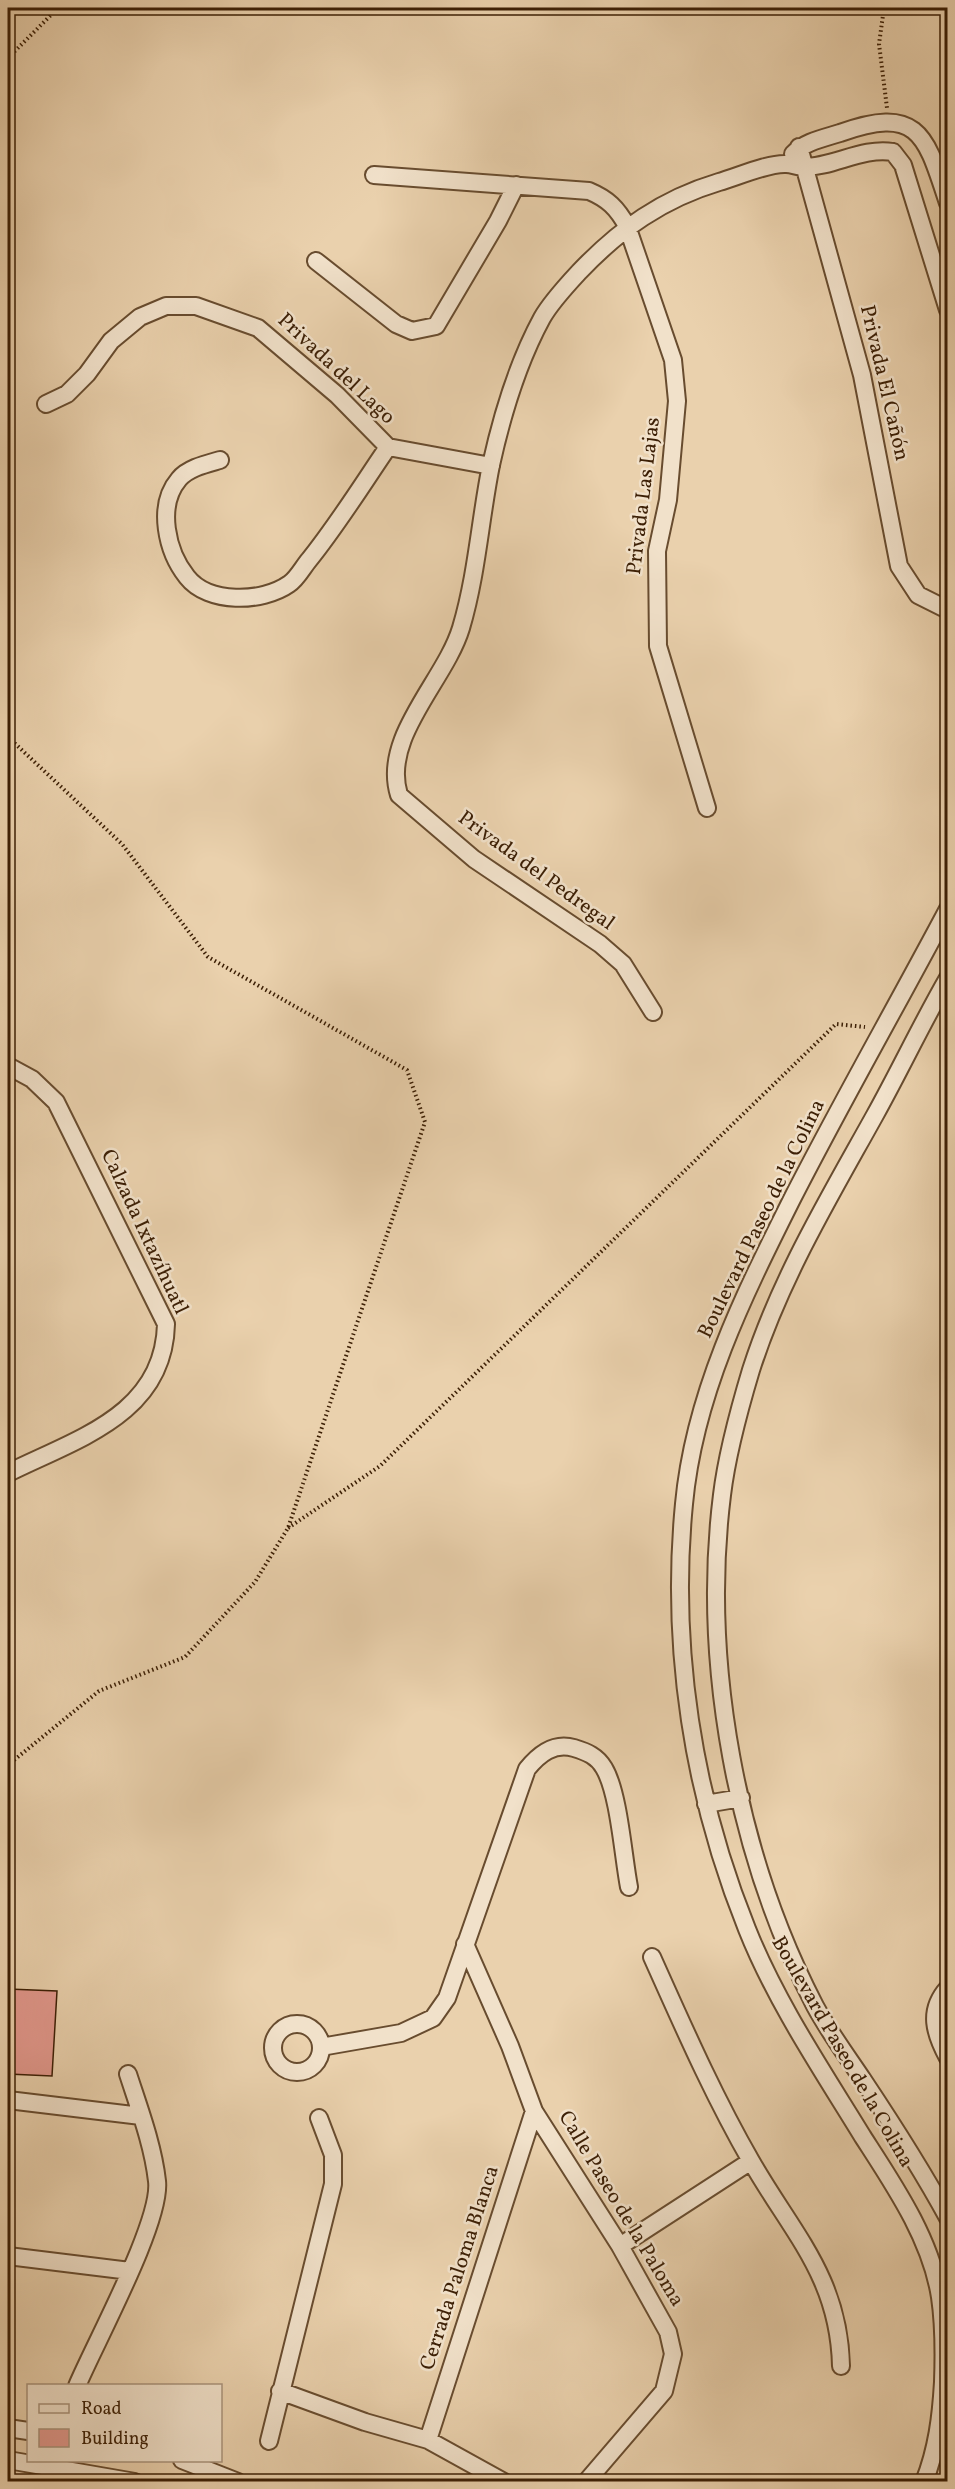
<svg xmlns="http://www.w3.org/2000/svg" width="955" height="2489" font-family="Vollkorn,serif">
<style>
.building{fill:#e3998e;stroke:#3c1f05;stroke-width:1.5}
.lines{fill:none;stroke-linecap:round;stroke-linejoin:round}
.street-casing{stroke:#684c2f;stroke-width:20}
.path{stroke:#3c1f05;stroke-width:4;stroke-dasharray:1.5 3;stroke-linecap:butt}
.street{stroke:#f1e1ca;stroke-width:16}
.labels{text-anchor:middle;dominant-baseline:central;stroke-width:5;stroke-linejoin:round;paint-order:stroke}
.street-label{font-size:21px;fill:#3c1f05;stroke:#f1e1ca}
</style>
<rect width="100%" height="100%" fill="#ead1ad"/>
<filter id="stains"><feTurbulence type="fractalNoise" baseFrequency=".00333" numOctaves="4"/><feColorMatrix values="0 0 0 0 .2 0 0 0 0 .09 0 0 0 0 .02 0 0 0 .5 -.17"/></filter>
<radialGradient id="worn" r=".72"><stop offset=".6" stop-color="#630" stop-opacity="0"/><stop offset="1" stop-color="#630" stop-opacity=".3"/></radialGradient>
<path class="building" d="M8,1989L57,1991L52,2076L8,2074Z"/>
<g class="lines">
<defs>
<path id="street" d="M799,147L862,375L899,566L918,595L948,610
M893,152L903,165L948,310
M793,154C804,142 824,138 840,133C920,104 926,137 948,203
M374,175L589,191C608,199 617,208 627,226L673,360L677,401L668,500L657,551L658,646L707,808
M316,261L396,324L412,331L436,326L498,221L516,185
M46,404L67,394L87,374L111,341L140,317L166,306H196L258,328L337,395L388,447L491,466
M220,460C206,464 188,468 179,479C156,506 167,552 187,577C208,604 262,603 289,584C297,579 303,567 309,560C338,524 362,485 388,447
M948,978C922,1023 900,1070 875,1115C829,1198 780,1279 751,1370C739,1410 727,1453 722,1495C701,1663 737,1856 815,2006C829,2032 847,2056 863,2080C893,2125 922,2170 948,2218
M653,1012L623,964L600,944L474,859L399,795C381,737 445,681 461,628C477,574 480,520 491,465C502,415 517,364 542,318C551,302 566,286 579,272C620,229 662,199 719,182C737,177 768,163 786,164C792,164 798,167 804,167C834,167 862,147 893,152
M8,1066L32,1079L56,1102L166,1324C164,1415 76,1439 8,1473
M706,1804L741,1798
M465,1944L510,2046L534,2111L620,2246L668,2332L673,2354L664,2391L586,2482
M652,1957C683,2026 713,2095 751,2161C792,2233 839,2277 841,2366
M948,1988C927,2011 935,2034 948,2058
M273 2048a24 24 0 1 1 48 0a24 24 0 1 1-48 0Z
M321,2047L401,2033L433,2018L447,1998L527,1769C539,1754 554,1742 574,1748C587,1752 597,1756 604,1768C619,1793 623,1856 629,1887
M8,2100L141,2116
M620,2246L751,2161
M8,2256L130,2271
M77,2386C95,2343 162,2221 157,2181C153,2145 139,2108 128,2074
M280,2391L365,2422L428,2440L504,2482
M8,2428L28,2431
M428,2440L534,2111
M269,2441L333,2184V2155L319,2118
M8,2460L135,2482
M182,2460L238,2482
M924,2482C937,2449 941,2417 943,2382C944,2354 944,2324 940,2297C931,2239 894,2185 863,2137C822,2070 776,2002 747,1929C693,1795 670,1648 684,1504C694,1395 743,1297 791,1201C841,1103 896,1007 948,909"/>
</defs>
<use href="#street" class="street-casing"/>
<path class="path" d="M884,8L879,44L887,108
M8,58L58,8
M8,737L122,844L208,957L407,1070L425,1122L288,1528L255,1582L185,1657L99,1691L8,1765
M288,1528L380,1466L836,1024L865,1027"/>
<use href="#street" class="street"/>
</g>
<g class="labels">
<g class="street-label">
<text transform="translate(336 369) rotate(43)">Privada del Lago</text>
<text transform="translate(884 383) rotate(77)">Privada El Cañón</text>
<text transform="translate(644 496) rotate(-83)">Privada Las Lajas</text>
<text transform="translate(536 871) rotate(36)">Privada del Pedregal</text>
<text transform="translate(762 1219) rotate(-64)">Boulevard Paseo de la Colina</text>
<text transform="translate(144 1232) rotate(65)">Calzada Ixtazíhuatl</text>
<text transform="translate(842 2052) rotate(60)">Boulevard Paseo de la Colina</text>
<text transform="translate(621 2209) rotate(59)">Calle Paseo de la Paloma</text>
<text transform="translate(460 2268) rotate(-72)">Cerrada Paloma Blanca</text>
</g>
</g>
<rect width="955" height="2489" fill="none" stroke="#ead1ad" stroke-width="30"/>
<rect x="9" y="9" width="937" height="2471" fill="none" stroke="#3c1f05" stroke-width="3"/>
<rect x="15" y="15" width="925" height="2459" fill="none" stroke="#3c1f05" stroke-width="1.5"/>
<rect x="27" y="2384" width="195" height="78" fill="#f1e1ca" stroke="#a9937b" stroke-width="1.5"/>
<rect x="39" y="2404" width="30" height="9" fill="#f1e1ca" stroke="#a9937b" stroke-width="1.5"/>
<text x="81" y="2414" font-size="18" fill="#3c1f05">Road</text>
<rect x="39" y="2429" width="30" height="18" fill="#e3998e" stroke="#a9937b" stroke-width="1.5"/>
<text x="81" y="2444" font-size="18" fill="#3c1f05">Building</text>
<rect width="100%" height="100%" filter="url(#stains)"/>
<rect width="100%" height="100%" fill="url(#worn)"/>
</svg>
